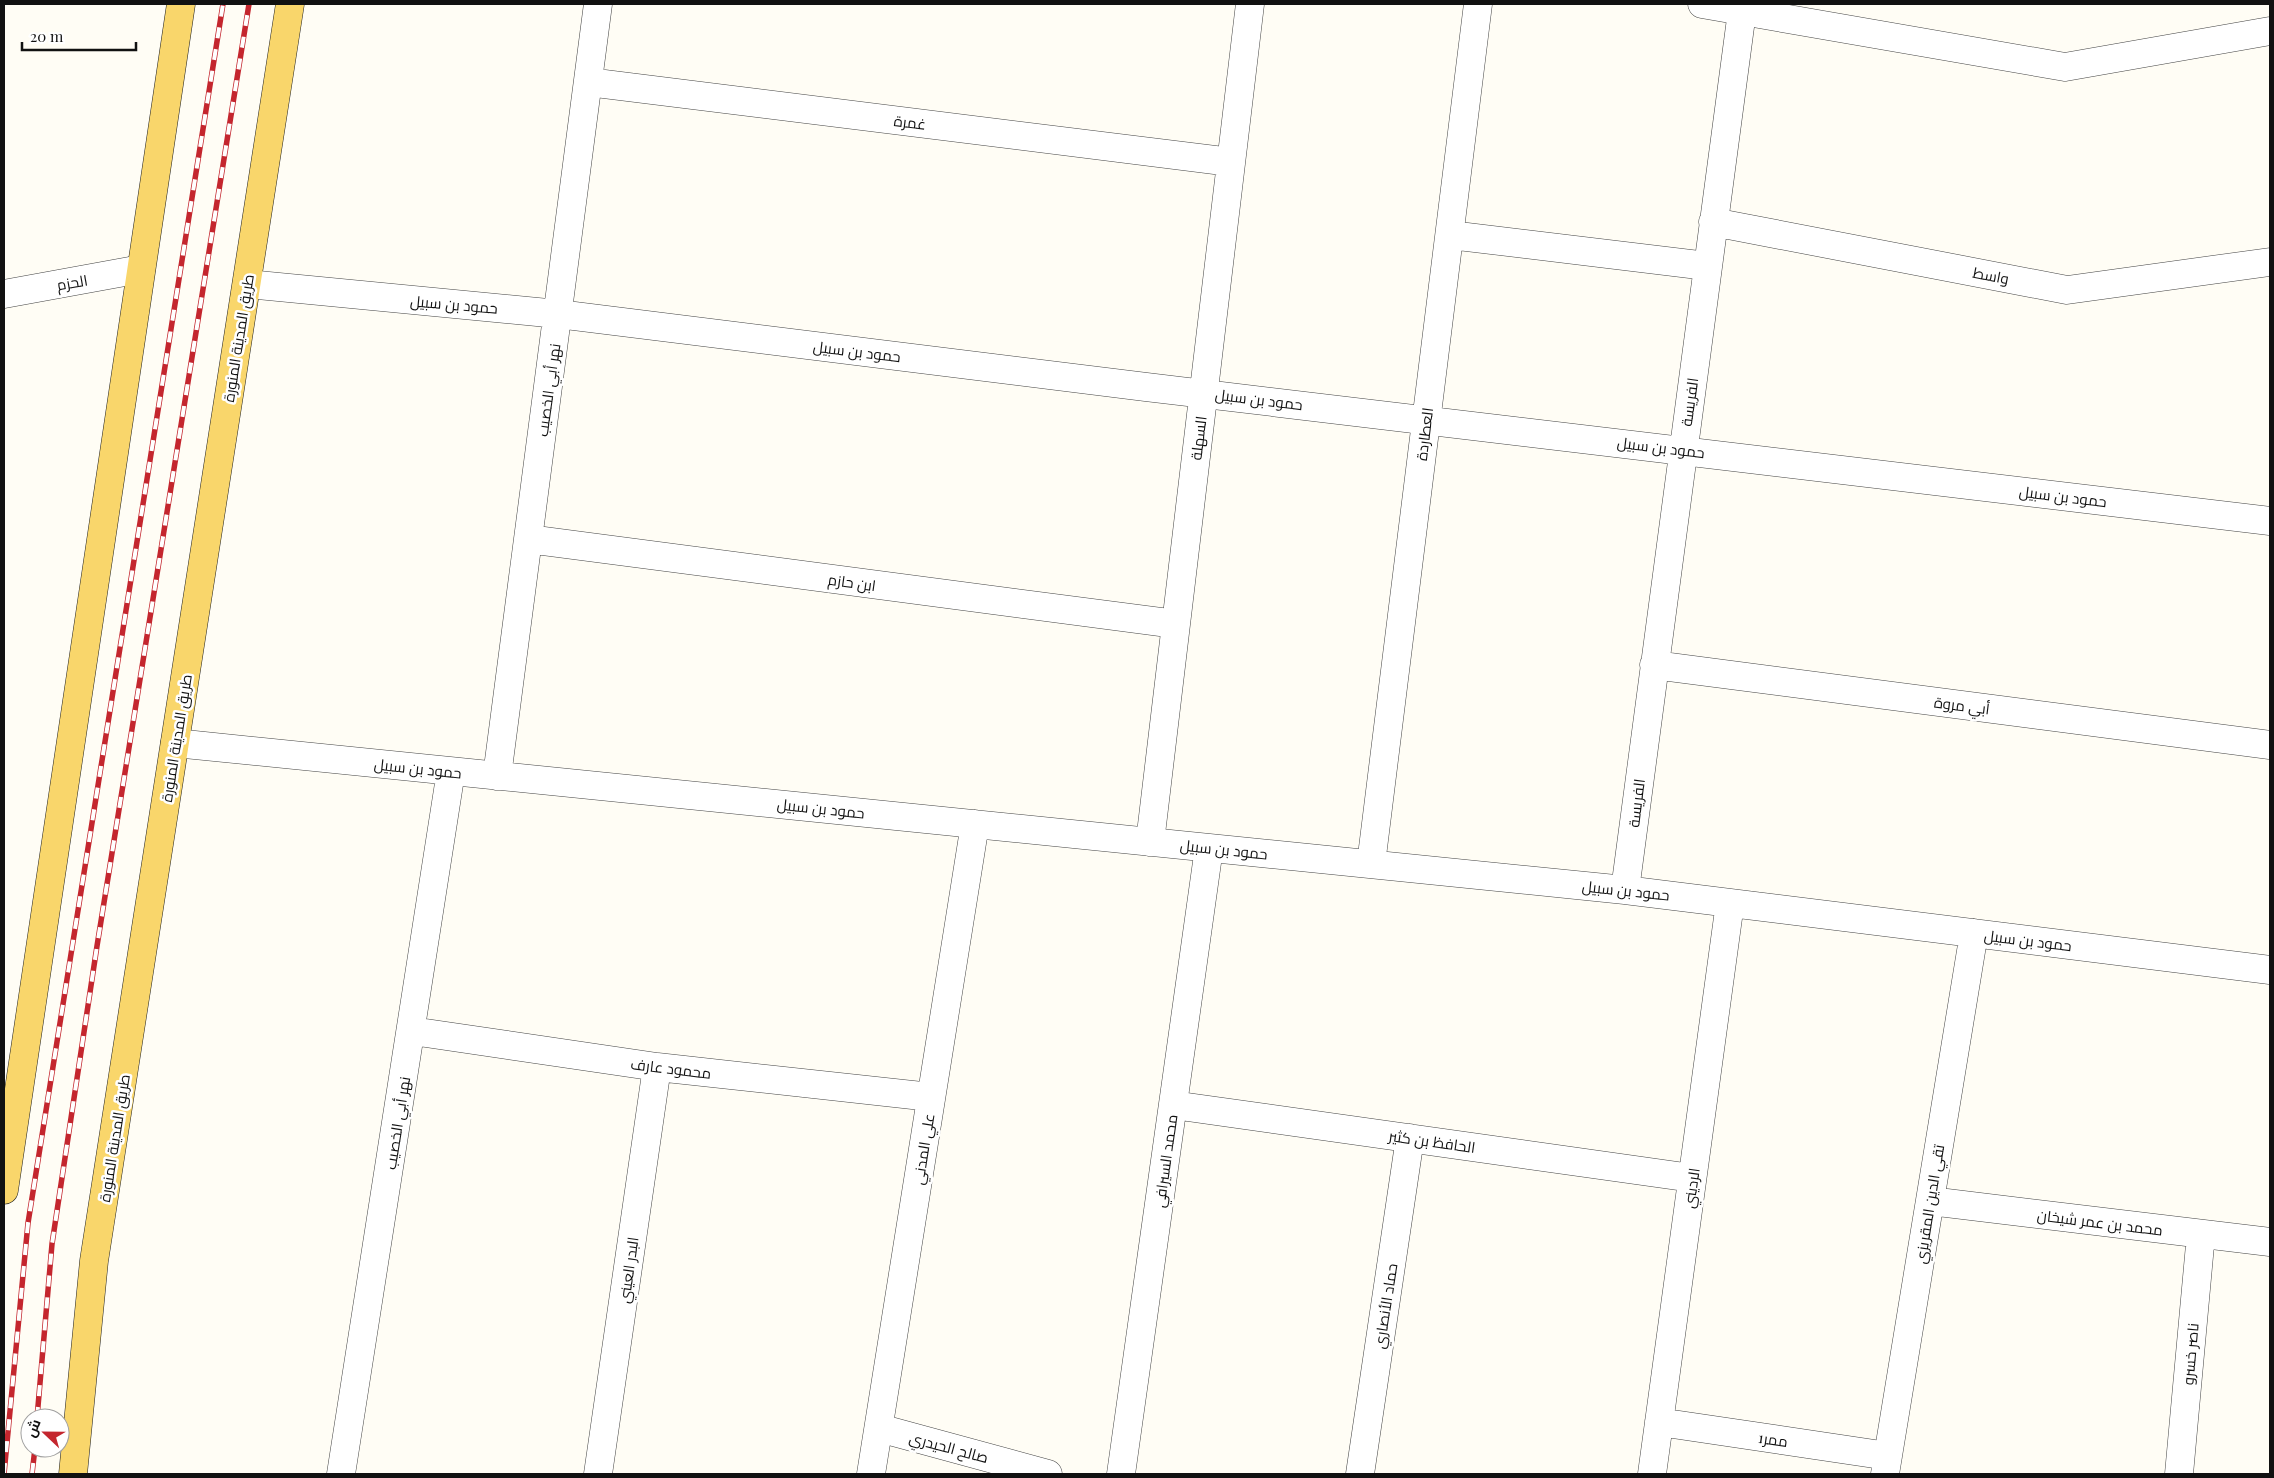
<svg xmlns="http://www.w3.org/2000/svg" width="2274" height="1478" font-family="'Playfair Display',Cairo,serif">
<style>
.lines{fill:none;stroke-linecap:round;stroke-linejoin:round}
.minor-casing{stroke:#444;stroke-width:29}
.major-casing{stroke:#222;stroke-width:29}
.minor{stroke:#fff;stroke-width:28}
.major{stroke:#f9d66b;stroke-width:28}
.rail-casing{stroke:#c4262e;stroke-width:5.5}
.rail{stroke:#fff;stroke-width:4;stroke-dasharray:11;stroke-linecap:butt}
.labels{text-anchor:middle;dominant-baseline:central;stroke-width:5;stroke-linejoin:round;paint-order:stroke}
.street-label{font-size:15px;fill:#111;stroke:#fff}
</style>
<rect width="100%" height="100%" fill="#fffdf5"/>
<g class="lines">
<defs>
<path id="minor" d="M1702,4L2065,67L2270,31
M588,82L1231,162
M1713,222L2067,290L2270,262
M1450,235L1707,266
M247,284L558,314L1146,387L2270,521
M4,294L141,269
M528,539L1176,624
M1654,665L2270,745
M175,743L1625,890L2270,970
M497,776L598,4
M1150,842L1250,4
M1371,864L1478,4
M1625,890L1743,4
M412,1031L657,1067L931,1097
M1173,1105L1692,1178
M1930,1201L2270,1242
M1659,1422L1888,1456
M879,1428L1048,1474
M341,1474L451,771
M598,1474L657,1067
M871,1474L975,824
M1121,1474L1209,848
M1360,1474L1410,1138
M1652,1474L1730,903
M1885,1474L1974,933
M2179,1474L2201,1234"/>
<path id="major" d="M4,1190L181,4
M73,1474L94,1261L290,4"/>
</defs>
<use href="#minor" class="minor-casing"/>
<use href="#major" class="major-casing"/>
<use href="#minor" class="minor"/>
<use href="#major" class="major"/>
<defs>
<path id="rail" d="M37,1418L52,1244L97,946L249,4
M4,1474L28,1223L223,4
M32,1474L35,1448"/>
</defs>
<use href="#rail" class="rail-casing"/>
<use href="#rail" class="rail"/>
</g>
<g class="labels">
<g class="street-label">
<text transform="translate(910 122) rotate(7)">غمرة</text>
<text transform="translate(1991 275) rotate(11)">واسط</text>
<text transform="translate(72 282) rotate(-10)">الحزم</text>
<text transform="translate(454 304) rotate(5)">حمود بن سبيل</text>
<text transform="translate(238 338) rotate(-81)">طريق المدينة المنورة</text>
<text transform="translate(857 351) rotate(7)">حمود بن سبيل</text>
<text transform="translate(548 390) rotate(-82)">نهر أبي الخصيب</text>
<text transform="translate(1259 399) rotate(7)">حمود بن سبيل</text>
<text transform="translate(1689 402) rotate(-82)">الفريسة</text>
<text transform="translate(1424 434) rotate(-83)">العطاردة</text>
<text transform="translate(1198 438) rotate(-83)">السهلة</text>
<text transform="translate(1661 447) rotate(7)">حمود بن سبيل</text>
<text transform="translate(2063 496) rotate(7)">حمود بن سبيل</text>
<text transform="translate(852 582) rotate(8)">ابن حازم</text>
<text transform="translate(1962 705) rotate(7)">أبي مروة</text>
<text transform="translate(176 738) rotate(-81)">طريق المدينة المنورة</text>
<text transform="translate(418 768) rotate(6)">حمود بن سبيل</text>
<text transform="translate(1636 803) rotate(-83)">الفريسة</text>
<text transform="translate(821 808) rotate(6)">حمود بن سبيل</text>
<text transform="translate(1224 849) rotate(6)">حمود بن سبيل</text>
<text transform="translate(1626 890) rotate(6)">حمود بن سبيل</text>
<text transform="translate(2028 940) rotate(7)">حمود بن سبيل</text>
<text transform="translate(671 1068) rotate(7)">محمود عارف</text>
<text transform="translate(397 1123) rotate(-81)">نهر أبي الخصيب</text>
<text transform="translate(114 1138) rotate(-81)">طريق المدينة المنورة</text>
<text transform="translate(1432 1141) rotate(8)">الحافظ بن كثير</text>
<text transform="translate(923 1149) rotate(-81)">علي المدني</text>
<text transform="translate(1165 1161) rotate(-82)">محمد السيرافي</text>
<text transform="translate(1691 1188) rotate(-82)">الرديني</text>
<text transform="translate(1929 1204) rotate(-81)">تقي الدين المقريزي</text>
<text transform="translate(2100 1222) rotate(7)">محمد بن عمر شيخان</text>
<text transform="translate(628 1270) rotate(-82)">البدر العيني</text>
<text transform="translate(1385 1306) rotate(-81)">حماد الأنصاري</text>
<text transform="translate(2190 1354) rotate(-85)">ناصر خسرو</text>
<text transform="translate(1773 1439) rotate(8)">ممر1</text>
<text transform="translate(949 1447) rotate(15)">صالح الحيدري</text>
</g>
</g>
<rect width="2274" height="1478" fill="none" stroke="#111111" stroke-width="10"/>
<g transform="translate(45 1433) rotate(292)"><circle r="24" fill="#ffffff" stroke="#a0a0a0"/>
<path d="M0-4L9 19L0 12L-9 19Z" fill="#c4262e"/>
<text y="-8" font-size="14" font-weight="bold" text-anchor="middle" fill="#111111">ش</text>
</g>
<path d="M22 42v8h114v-8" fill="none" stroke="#111111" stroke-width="2.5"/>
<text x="30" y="42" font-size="15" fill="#111111" stroke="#ffffff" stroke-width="4" paint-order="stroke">20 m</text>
</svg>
